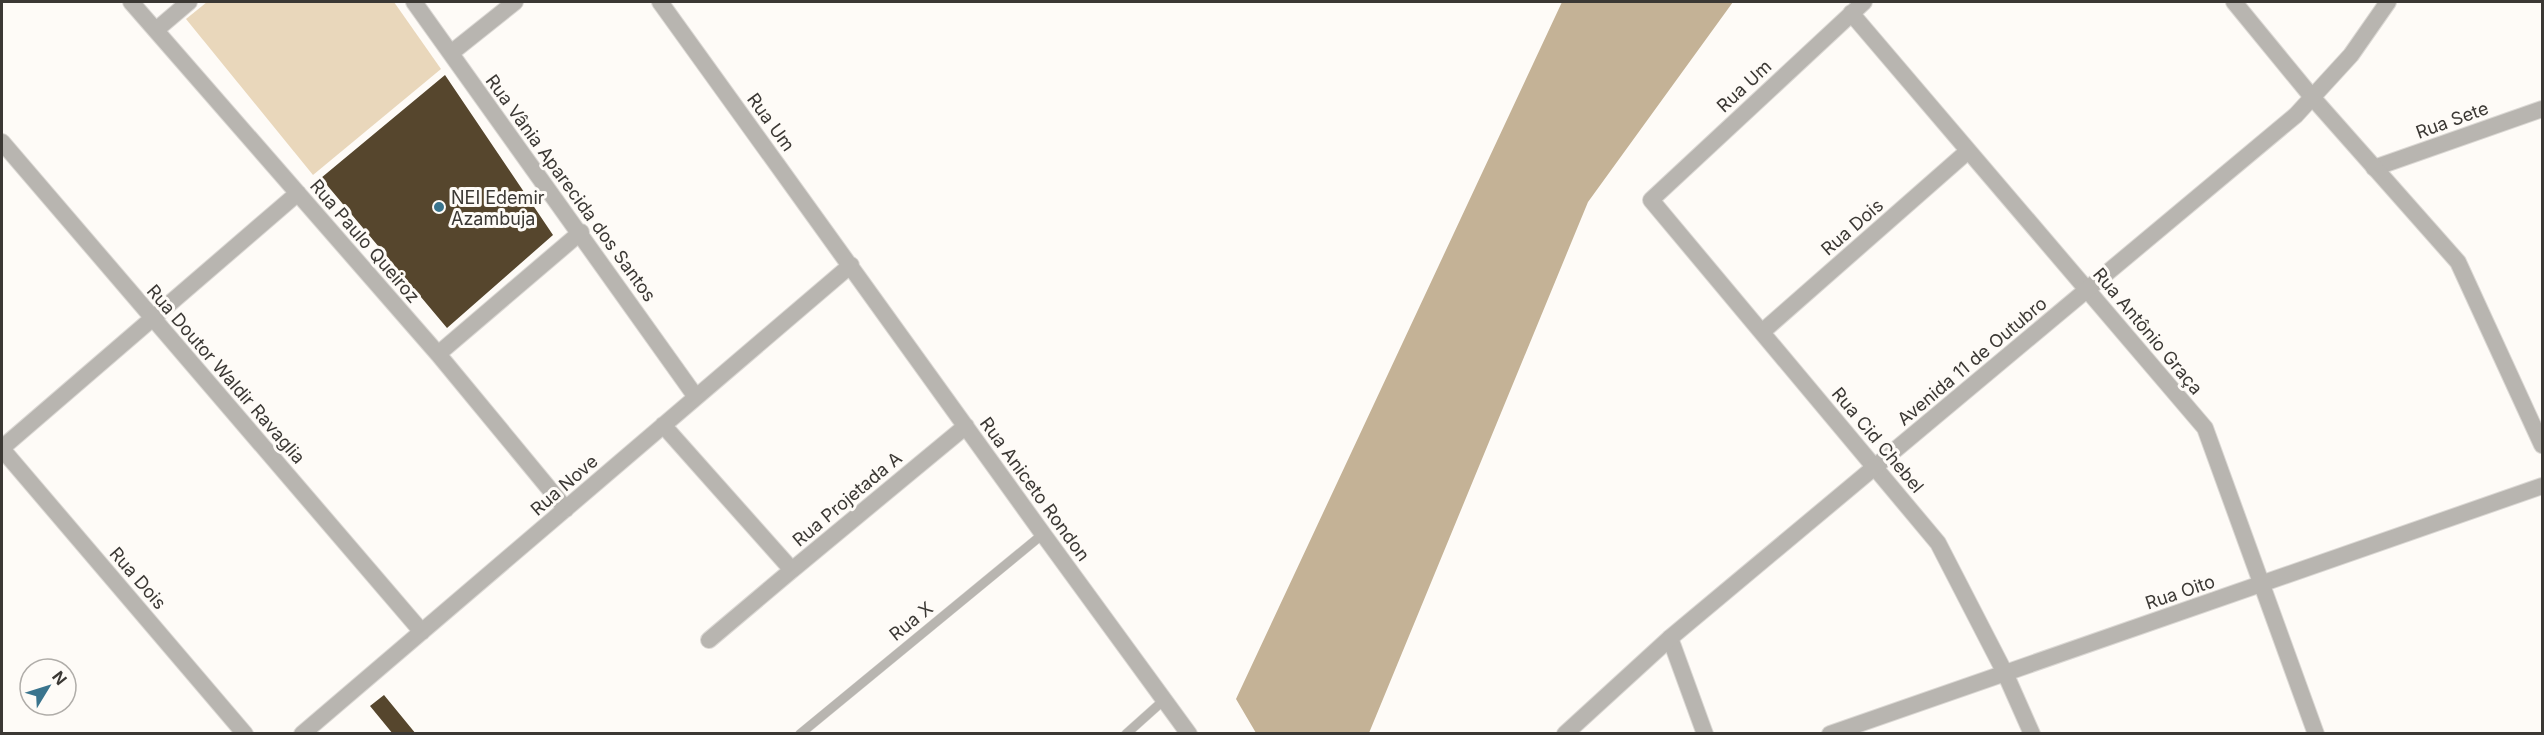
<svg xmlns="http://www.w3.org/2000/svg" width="2544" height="735" font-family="Inter,sans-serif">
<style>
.green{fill:#e9d7bb}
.forest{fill:#c4b296}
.building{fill:#56462d}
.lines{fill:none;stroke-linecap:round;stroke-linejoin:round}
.service-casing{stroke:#dbd8d4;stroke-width:10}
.minor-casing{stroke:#dbd8d4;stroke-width:18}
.tertiary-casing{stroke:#dbd8d4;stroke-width:18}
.service{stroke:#b8b5b0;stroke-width:9}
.minor{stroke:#b8b5b0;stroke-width:16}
.tertiary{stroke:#b8b5b0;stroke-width:16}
.poi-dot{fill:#3a748d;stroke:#fefbf7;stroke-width:2}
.labels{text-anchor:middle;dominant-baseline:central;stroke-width:6;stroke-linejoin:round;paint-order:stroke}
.street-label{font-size:18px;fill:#3b3834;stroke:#fefbf7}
.poi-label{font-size:18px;fill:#3b3834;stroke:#fefbf7;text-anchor:start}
</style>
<rect width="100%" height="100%" fill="#fefbf7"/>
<path class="green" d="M207,2H394L441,69L313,175L186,19Z"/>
<path class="forest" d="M1562,2H1733L1588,202L1369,733H1256L1236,699Z"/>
<path class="building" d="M445,75L553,235L447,328L321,178Z
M384,695L416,734H393L370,706Z"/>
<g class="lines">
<defs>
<path id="service" d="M800,734L1043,534
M1126,734L1164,700"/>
<path id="minor" d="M131,2L438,354L566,509
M414,2L696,397
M660,2L1043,534L1189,734
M1864,2L1651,200L1938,543L2005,673L2032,734
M2234,2L2312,97
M1851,13L2205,428L2316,734
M156,30L189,2
M451,53L515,2
M2,142L422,632
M2374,168L2542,109
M1762,332L1968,151
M438,354L581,232
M663,425L792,570L966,426
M2,448L298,193
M2,449L245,734
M1670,638L1705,734
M709,640L792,570
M302,734L851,265
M1830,734L2542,486"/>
<path id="tertiary" d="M2312,97L2458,262L2542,445
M1565,734L1670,638L2296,115L2351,55L2388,2"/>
</defs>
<use href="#service" class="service-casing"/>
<use href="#minor" class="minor-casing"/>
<use href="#tertiary" class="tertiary-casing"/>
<use href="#service" class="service"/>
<use href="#minor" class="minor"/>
<use href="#tertiary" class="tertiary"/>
</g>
<circle class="poi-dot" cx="439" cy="207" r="6"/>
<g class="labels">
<g class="street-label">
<text transform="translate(1744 86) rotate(-43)">Rua Um</text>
<text transform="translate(2452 120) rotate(-20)">Rua Sete</text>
<text transform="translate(771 122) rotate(54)">Rua Um</text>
<text transform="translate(571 188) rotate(54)">Rua Vânia Aparecida dos Santos</text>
<text transform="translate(1852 227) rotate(-41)">Rua Dois</text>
<text transform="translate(365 241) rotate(49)">Rua Paulo Queiroz</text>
<text transform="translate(2148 331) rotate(50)">Rua Antônio Graça</text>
<text transform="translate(1972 361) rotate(-40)">Avenida 11 de Outubro</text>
<text transform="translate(226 374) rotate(49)">Rua Doutor Waldir Ravaglia</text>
<text transform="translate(1878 440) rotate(50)">Rua Cid Chebel</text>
<text transform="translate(564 485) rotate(-41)">Rua Nove</text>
<text transform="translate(1035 489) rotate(54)">Rua Aniceto Rondon</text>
<text transform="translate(847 499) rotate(-40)">Rua Projetada A</text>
<text transform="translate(138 578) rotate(49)">Rua Dois</text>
<text transform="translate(2180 592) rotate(-19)">Rua Oito</text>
<text transform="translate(911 621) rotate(-39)">Rua X</text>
</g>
<g class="poi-label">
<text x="451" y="197">NEI Edemir<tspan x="451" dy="21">Azambuja</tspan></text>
</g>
</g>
<rect width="2544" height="735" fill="none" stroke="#3b3834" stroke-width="6"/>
<g transform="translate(48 687) rotate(52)"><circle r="28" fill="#fefbf7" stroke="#b0ada9" stroke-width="1.5"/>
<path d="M0-4.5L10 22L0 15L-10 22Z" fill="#3a748d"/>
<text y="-9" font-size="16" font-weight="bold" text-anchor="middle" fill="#3b3834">N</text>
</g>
</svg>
